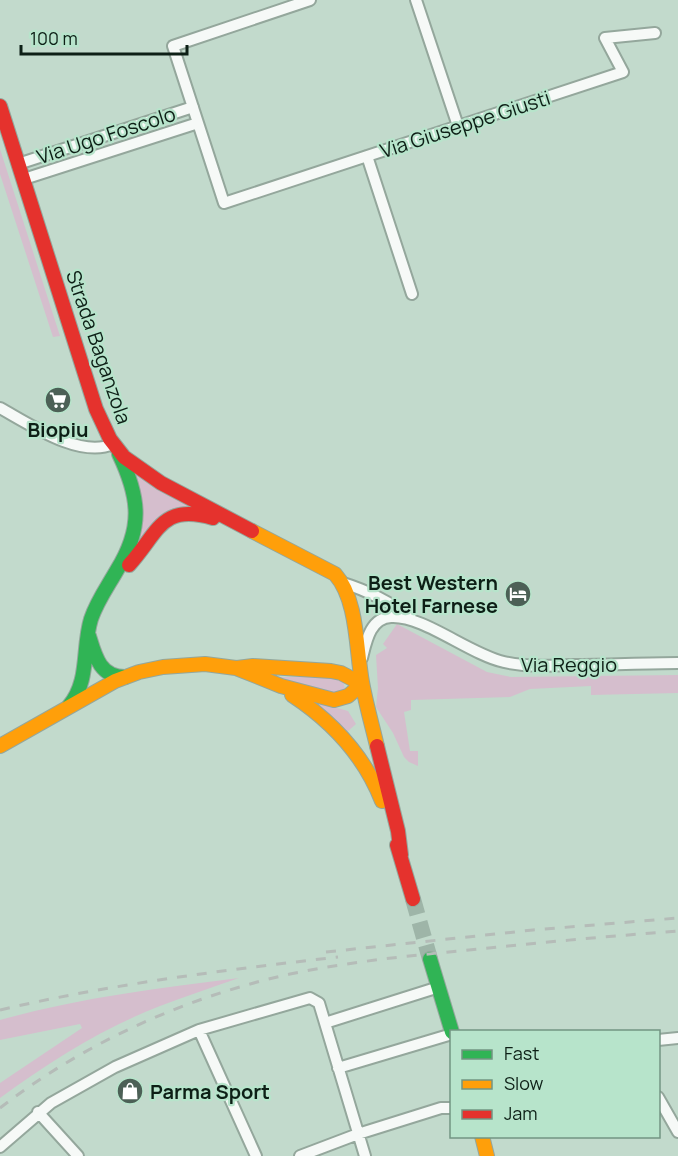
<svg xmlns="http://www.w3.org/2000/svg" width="678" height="1156" font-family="Manrope,sans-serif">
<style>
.green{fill:#d5becd}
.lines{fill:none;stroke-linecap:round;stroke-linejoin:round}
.secondary-tunnel{stroke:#9eb5a8;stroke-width:16;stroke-dasharray:16 8;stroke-linecap:butt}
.street-casing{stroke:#94a79c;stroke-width:14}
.fast-casing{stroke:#94a79c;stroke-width:16}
.slow-casing{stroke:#94a79c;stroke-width:16}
.jam-casing{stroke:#94a79c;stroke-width:16}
.street{stroke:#f6f9f7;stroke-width:10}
.fast{stroke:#30b455;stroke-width:14}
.slow{stroke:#ff9f0a;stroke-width:14}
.jam{stroke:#e5322d;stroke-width:14}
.rail{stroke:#b5bcb8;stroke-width:3;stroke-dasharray:10 10;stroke-linecap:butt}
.labels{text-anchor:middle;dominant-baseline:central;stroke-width:4.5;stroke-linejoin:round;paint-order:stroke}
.street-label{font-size:20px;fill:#0d1f16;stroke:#b7e4cb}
.poi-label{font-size:20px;font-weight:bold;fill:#0d1f16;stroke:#b7e4cb}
</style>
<rect width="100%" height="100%" fill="#c2dacc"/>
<path class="green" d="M0,149L60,336L53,337L0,174Z
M133,470L192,506L140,542Z
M397,624L487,672L511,677L678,675V693L591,695V686L530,689L510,697L411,700V710L404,712L410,751H418V766L409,762L404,757L393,733L376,707L378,688L376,655L387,648L383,644Z
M279,677H336L343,681L345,689L334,695Z
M315,702L348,711L356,724L347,732Z
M239,978C213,987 186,996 160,1006C103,1028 49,1062 0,1098V1083L82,1028L80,1024L0,1040V1020C78,998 159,988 239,978Z"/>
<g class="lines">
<path class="secondary-tunnel" d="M413,899L430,959"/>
<defs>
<path id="street" d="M310,0L173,46L224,203L623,72L605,38L655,33
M416,0L458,126
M367,156L412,294
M18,164L193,107
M24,179L198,123
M0,408C29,424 80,459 113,444
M343,583C366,590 392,603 411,618
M362,658C366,642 370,618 391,617C423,615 469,654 504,662C527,667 550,666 573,665C608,665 643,663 678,663
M325,1023L439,987
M199,1030L256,1156
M658,1040L678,1038
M338,1068L452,1034
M658,1097L678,1132
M38,1112L78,1156
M0,1147L51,1103L115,1067L199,1030L310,998L319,1003L365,1156
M300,1156L358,1134L441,1108H452"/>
<path id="fast" d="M89,636C95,656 100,677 125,677
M69,706C90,681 82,648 91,619C97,601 108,586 117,570C143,528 140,498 119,454
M430,959L452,1032"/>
<path id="slow" d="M252,531L335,574C358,600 356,649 362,682C366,704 372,725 377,746
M237,668L253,666L331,671L341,673L362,684
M292,695C333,722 364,755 382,801
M0,746L115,681L139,672L163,667L205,664L236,668L281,686L334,700L348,696L362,684
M482,1136L487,1156"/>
<path id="jam" d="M0,106L96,409L110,439L124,457L161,483L252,531
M129,565C159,532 161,503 213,518
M377,746L398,831L401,855
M397,845L413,899"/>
</defs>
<use href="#street" class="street-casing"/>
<use href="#fast" class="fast-casing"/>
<use href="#slow" class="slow-casing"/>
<use href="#jam" class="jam-casing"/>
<use href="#street" class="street"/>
<use href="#fast" class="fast"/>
<use href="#slow" class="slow"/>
<use href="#jam" class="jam"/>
<path class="rail" d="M326,952L533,930L678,918
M0,1010C111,984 225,970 338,957
M0,1108C84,1043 186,997 290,974C353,961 416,955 479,949C545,942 612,936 678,931"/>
</g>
<defs>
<symbol id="supermarket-disc" viewBox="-11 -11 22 22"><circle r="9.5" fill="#4c6056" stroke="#b7e4cb"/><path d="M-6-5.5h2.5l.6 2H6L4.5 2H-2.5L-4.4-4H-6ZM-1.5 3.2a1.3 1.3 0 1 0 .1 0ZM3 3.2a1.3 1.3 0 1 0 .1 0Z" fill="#fff"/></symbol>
<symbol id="hotel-disc" viewBox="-11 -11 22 22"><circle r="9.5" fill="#4c6056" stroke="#b7e4cb"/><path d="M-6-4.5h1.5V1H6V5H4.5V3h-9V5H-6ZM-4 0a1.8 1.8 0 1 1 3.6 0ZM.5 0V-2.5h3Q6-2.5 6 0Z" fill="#fff"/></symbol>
<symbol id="shop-disc" viewBox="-11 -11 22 22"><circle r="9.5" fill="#4c6056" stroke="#b7e4cb"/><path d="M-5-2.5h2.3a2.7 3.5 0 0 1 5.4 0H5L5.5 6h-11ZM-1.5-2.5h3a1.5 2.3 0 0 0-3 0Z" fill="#fff"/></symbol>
</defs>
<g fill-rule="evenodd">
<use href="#supermarket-disc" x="43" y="385" width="30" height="30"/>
<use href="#hotel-disc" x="503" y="579" width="30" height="30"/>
<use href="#shop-disc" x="115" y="1076" width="30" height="30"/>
</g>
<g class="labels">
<g class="street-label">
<text transform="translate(465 124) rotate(-18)">Via Giuseppe Giusti</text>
<text transform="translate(106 135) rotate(-18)">Via Ugo Foscolo</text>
<text transform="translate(99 347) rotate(71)">Strada Baganzola</text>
<text x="569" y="664">Via Reggio</text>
</g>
<g class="poi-label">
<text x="58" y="429">Biopiu</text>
<text x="498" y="582" text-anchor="end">Best Western<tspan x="498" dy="23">Hotel Farnese</tspan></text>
<text x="150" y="1091" text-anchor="start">Parma Sport</text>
</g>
</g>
<rect x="450" y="1030" width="210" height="108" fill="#b7e4cb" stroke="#739583" stroke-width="1.5"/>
<rect x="462" y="1050" width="30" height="9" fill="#30b455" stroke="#739583" stroke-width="1.5"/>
<text x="504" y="1060" font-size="18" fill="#0d1f16">Fast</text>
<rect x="462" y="1080" width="30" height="9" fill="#ff9f0a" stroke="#739583" stroke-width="1.5"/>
<text x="504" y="1090" font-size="18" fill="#0d1f16">Slow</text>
<rect x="462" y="1110" width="30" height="9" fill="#e5322d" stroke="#739583" stroke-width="1.5"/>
<text x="504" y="1120" font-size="18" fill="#0d1f16">Jam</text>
<path d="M21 45v9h166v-9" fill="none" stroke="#0d1f16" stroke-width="3"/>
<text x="30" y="45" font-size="18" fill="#0d1f16" stroke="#b7e4cb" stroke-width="4.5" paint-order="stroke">100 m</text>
</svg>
